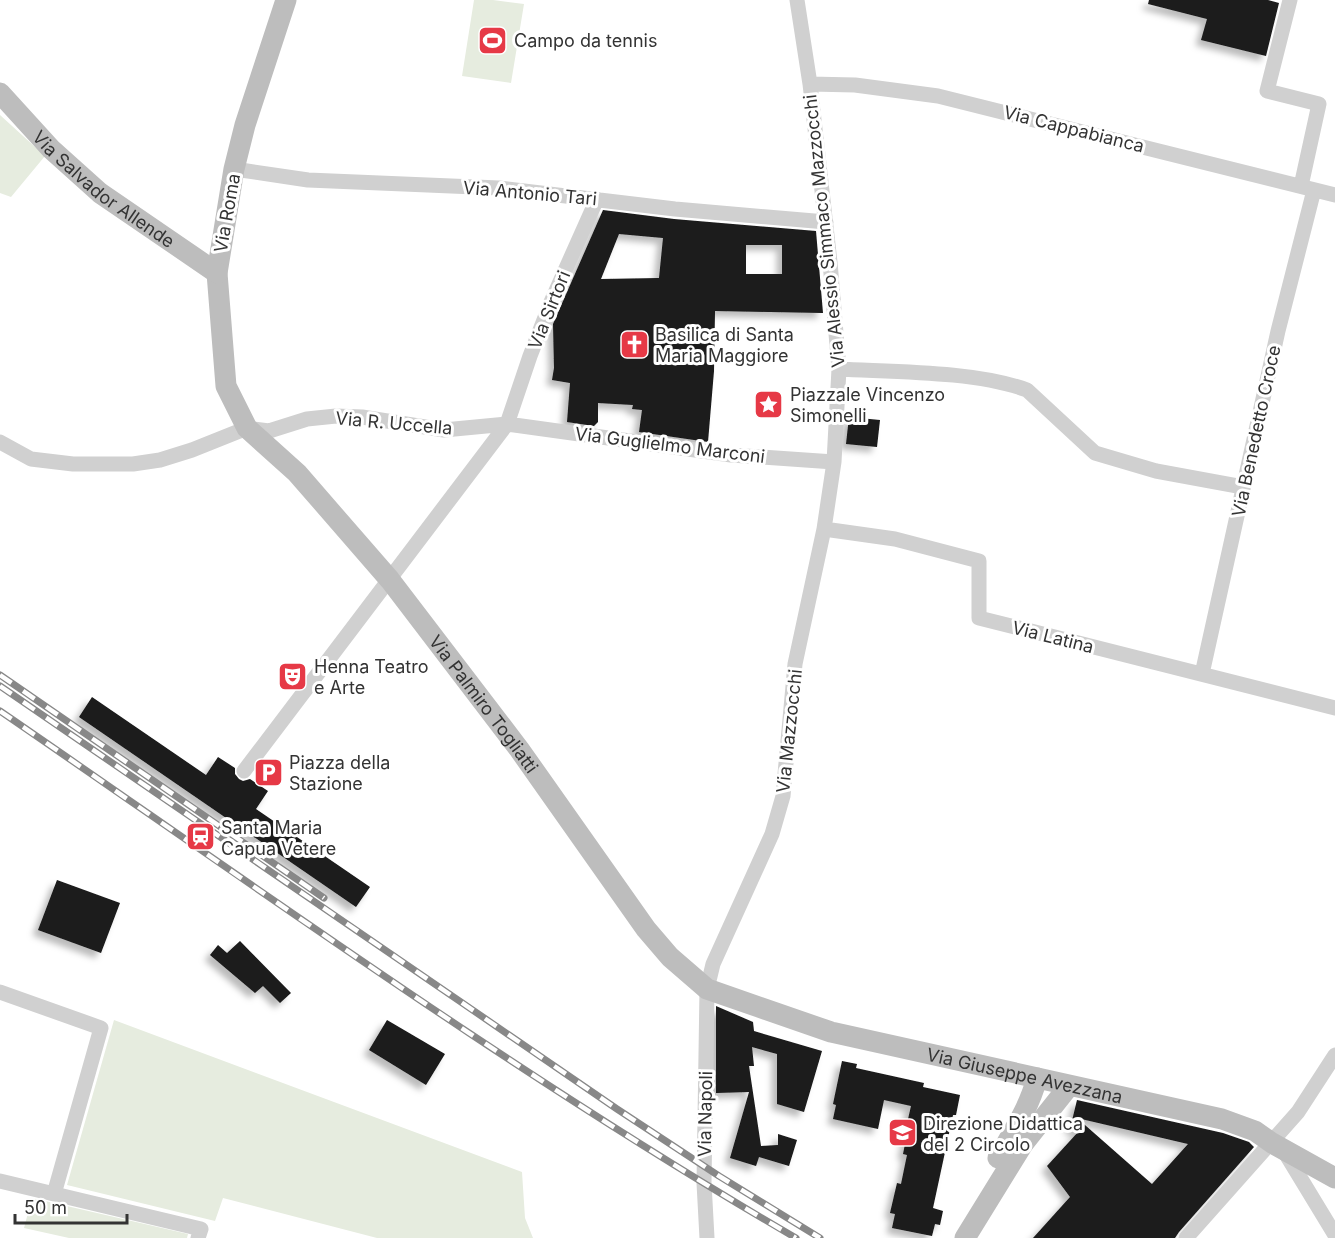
<svg xmlns="http://www.w3.org/2000/svg" width="1335" height="1238" font-family="Inter,sans-serif">
<style>
.green{fill:#e6ecdf}
.building{fill:#1a1a1a;fill-rule:evenodd;filter:url(#shadow)}
.lines{fill:none;stroke-linecap:round;stroke-linejoin:round}
.street{stroke:#d0d0d0;stroke-width:15}
.secondary{stroke:#bdbdbd;stroke-width:21}
.rail-casing{stroke:#888;stroke-width:7}
.rail{stroke:#fff;stroke-width:4.5;stroke-dasharray:14;stroke-linecap:butt}
.labels{text-anchor:middle;dominant-baseline:central;stroke-width:6;stroke-linejoin:round;paint-order:stroke}
.poi-label{font-size:18px;fill:#333;stroke:#fff;text-anchor:start}
.street-label{font-size:18px;fill:#333;stroke:#fff}
</style>
<defs>
<filter id="shadow"><feDropShadow dx="-5.5" dy="5.5" stdDeviation="3" flood-color="#0004"/></filter>
</defs>
<rect width="100%" height="100%" fill="#fff"/>
<path class="green" d="M474,0H493L524,4L511,83L462,76Z
M0,115L45,156L11,197L0,193Z
M114,1020L522,1172L525,1218L533,1238H377L223,1198L215,1221L67,1185Z
M32,1198L188,1234L187,1238H69L24,1228Z"/>
<path class="building" d="M1149,0H1268L1279,3L1266,56L1201,40L1207,19L1148,4Z
M603,210L674,219L816,231L823,313L715,311L714,371L708,442L639,432L642,410L632,409L633,405L598,403V422L594,426L567,422L570,383L552,380L554,368L553,324ZM619,234L663,238L659,278L601,279ZM746,245H782V274H746Z
M849,417L880,420L877,447L846,444Z
M92,697L206,775L218,757L235,768V774L239,779L243,781L250,779L268,791L256,809L370,887L356,907L79,717Z
M57,880L120,903L101,953L38,930Z
M240,941L291,993L280,1003L263,986L255,993L210,955L218,945L227,953Z
M716,1006L753,1022L754,1031L822,1051L804,1112L777,1104V1054L752,1047L754,1066H749L761,1146L778,1145V1134L797,1140L789,1166L759,1157L756,1166L730,1158L749,1092L716,1093Z
M387,1020L445,1054L426,1085L369,1050Z
M842,1061L857,1064L856,1068L924,1083L923,1087L960,1095L956,1115H953L933,1208L943,1211L940,1225L935,1224L932,1236L892,1228L895,1214L890,1213L897,1183L901,1184L907,1155L903,1154L908,1129L906,1128L911,1106L884,1100L878,1129L833,1119L836,1105L833,1104Z
M1077,1100L1223,1133L1249,1142L1254,1147L1179,1232L1175,1238H1033L1070,1197L1047,1166L1079,1131L1070,1129ZM1077,1118L1188,1144L1152,1184Z"/>
<g class="lines">
<path class="street" d="M1290,0L1267,91L1319,104L1301,186
M810,84L855,85L938,96L1335,195
M234,169L308,180L499,188L675,209L826,222
M839,369C895,372 975,371 1027,390L1095,453L1156,471L1243,487
M0,442L31,459L73,464H133L160,460L192,450L247,428L269,431L307,419L336,416L362,417L444,430L507,424L731,455L834,462
M824,529L895,539L979,561V618L1335,708
M1202,674L1278,331L1314,190
M244,771L507,424L530,356L551,302L597,199
M0,992L101,1028L54,1194
M1284,1151L1335,1235
M0,1181L201,1229L198,1238
M707,1238L704,1183L707,989L713,964L772,834L783,796L795,664L824,529L834,462L839,369L830,262L810,84L797,0
M1186,1238L1298,1112L1335,1055"/>
<g class="secondary">
<path id="s1" d="M286,0L245,125L234,169L217,273L226,386L247,428L297,473L390,580L519,749L646,929L670,957L707,989L831,1032L1222,1119L1255,1131L1272,1143L1335,1178"/>
<path id="s2" d="M0,93L51,149L100,193L217,273"/>
<path d="M998,1158C1013,1132 1029,1108 1037,1078"/>
<path d="M965,1238L1023,1144L1069,1086"/>
</g>
<defs>
<path id="rail" d="M0,675L324,898
M0,686L617,1109L719,1176L820,1238
M0,711C262,891 521,1078 796,1238"/>
</defs>
<use href="#rail" class="rail-casing"/>
<use href="#rail" class="rail"/>
</g>
<defs>
<symbol id="stadium-square" viewBox="-11 -11 22 22"><rect x="-9" y="-9" width="18" height="18" rx="4" fill="#e63946" stroke="#fff"/><path d="M0-5a6.5 5 0 1 0 0 10a6.5 5 0 1 0 0-10ZM-3.5-1.8h7v3.6h-7Z" fill="#fff"/></symbol>
<symbol id="church-square" viewBox="-11 -11 22 22"><rect x="-9" y="-9" width="18" height="18" rx="4" fill="#e63946" stroke="#fff"/><path d="M-1.2-6h2.4v3.5h3.3v2.4h-3.3V6h-2.4V-.1h-3.3v-2.4h3.3Z" fill="#fff"/></symbol>
<symbol id="sight-square" viewBox="-11 -11 22 22"><rect x="-9" y="-9" width="18" height="18" rx="4" fill="#e63946" stroke="#fff"/><path d="M0-6L1.8-2.2L6-1.7L2.9 1.2L3.7 5.4L0 3.3L-3.7 5.4L-2.9 1.2L-6-1.7L-1.8-2.2Z" fill="#fff"/></symbol>
<symbol id="theatre-square" viewBox="-11 -11 22 22"><rect x="-9" y="-9" width="18" height="18" rx="4" fill="#e63946" stroke="#fff"/><path d="M-5-5.5Q0-4 5-5.5V0Q5 5 0 6Q-5 5-5 0ZM-3.3-2.5H-1v1.5H-3.3ZM1-2.5H3.3v1.5H1ZM-2.8 1Q0 5.5 2.8 1Z" fill="#fff"/></symbol>
<symbol id="parking-square" viewBox="-11 -11 22 22"><rect x="-9" y="-9" width="18" height="18" rx="4" fill="#e63946" stroke="#fff"/><path d="M-3.5-5.5H1a3.5 3.5 0 0 1 0 7H-1V5.5H-3.5ZM-1-3.4V-.6H.8a1.4 1.4 0 0 0 0-2.8Z" fill="#fff"/></symbol>
<symbol id="station-square" viewBox="-11 -11 22 22"><rect x="-9" y="-9" width="18" height="18" rx="4" fill="#e63946" stroke="#fff"/><path d="M-3-6H3Q5-6 5-4V2Q5 4 3 4L4.5 6H3L1.5 4h-3L-3 6H-4.5L-3 4Q-5 4-5 2V-4Q-5-6-3-6ZM-3.5-4v3h7v-3ZM-3.5 1v1.5H-2V1ZM2 1v1.5H3.5V1Z" fill="#fff"/></symbol>
<symbol id="school-square" viewBox="-11 -11 22 22"><rect x="-9" y="-9" width="18" height="18" rx="4" fill="#e63946" stroke="#fff"/><path d="M0-5L7-2L0 1L-7-2ZM-4 1L0 2.5L4 1V4Q0 6-4 4Z" fill="#fff"/></symbol>
</defs>
<g fill-rule="evenodd">
<use href="#stadium-square" x="476" y="24" width="33" height="33"/>
<use href="#church-square" x="618" y="328" width="33" height="33"/>
<use href="#sight-square" x="752" y="388" width="33" height="33"/>
<use href="#theatre-square" x="276" y="660" width="33" height="33"/>
<use href="#parking-square" x="252" y="756" width="33" height="33"/>
<use href="#station-square" x="184" y="820" width="33" height="33"/>
<use href="#school-square" x="886" y="1116" width="33" height="33"/>
</g>
<g class="labels">
<g class="poi-label">
<text x="514" y="40">Campo da tennis</text>
<text x="655" y="334">Basilica di Santa<tspan x="655" dy="21">Maria Maggiore</tspan></text>
<text x="790" y="394">Piazzale Vincenzo<tspan x="790" dy="21">Simonelli</tspan></text>
<text x="314" y="666">Henna Teatro<tspan x="314" dy="21">e Arte</tspan></text>
<text x="289" y="762">Piazza della<tspan x="289" dy="21">Stazione</tspan></text>
<text x="221" y="827">Santa Maria<tspan x="221" dy="21">Capua Vetere</tspan></text>
<text x="923" y="1123">Direzione Didattica<tspan x="923" dy="21">del 2 Circolo</tspan></text>
</g>
<g class="street-label">
<text transform="translate(1074 129) rotate(14)">Via Cappabianca</text>
<text stroke="none"><textPath href="#s2" startOffset="142">Via Salvador Allende</textPath></text>
<text transform="translate(530 193) rotate(5)">Via Antonio Tari</text>
<text transform="translate(227 213) rotate(-80)">Via Roma</text>
<text transform="translate(824 231) rotate(-96)">Via Alessio Simmaco Mazzocchi</text>
<text transform="translate(549 310) rotate(-68)">Via Sirtori</text>
<text transform="translate(394 423) rotate(5)">Via R. Uccella</text>
<text transform="translate(1256 431) rotate(-78)">Via Benedetto Croce</text>
<text transform="translate(670 445) rotate(7)">Via Guglielmo Marconi</text>
<text transform="translate(1053 637) rotate(14)">Via Latina</text>
<text stroke="none"><textPath href="#s1" startOffset="807">Via Palmiro Togliatti</textPath></text>
<text transform="translate(789 731) rotate(-84)">Via Mazzocchi</text>
<text stroke="none"><textPath href="#s1" startOffset="1500">Via Giuseppe Avezzana</textPath></text>
<text transform="translate(705 1114) rotate(-89)">Via Napoli</text>
</g>
</g>
<path d="M15 1214v9h112v-9" fill="none" stroke="#333333" stroke-width="3"/>
<text x="24" y="1214" font-size="18" fill="#333333" stroke="#ffffff" stroke-width="4.5" paint-order="stroke">50 m</text>
</svg>
